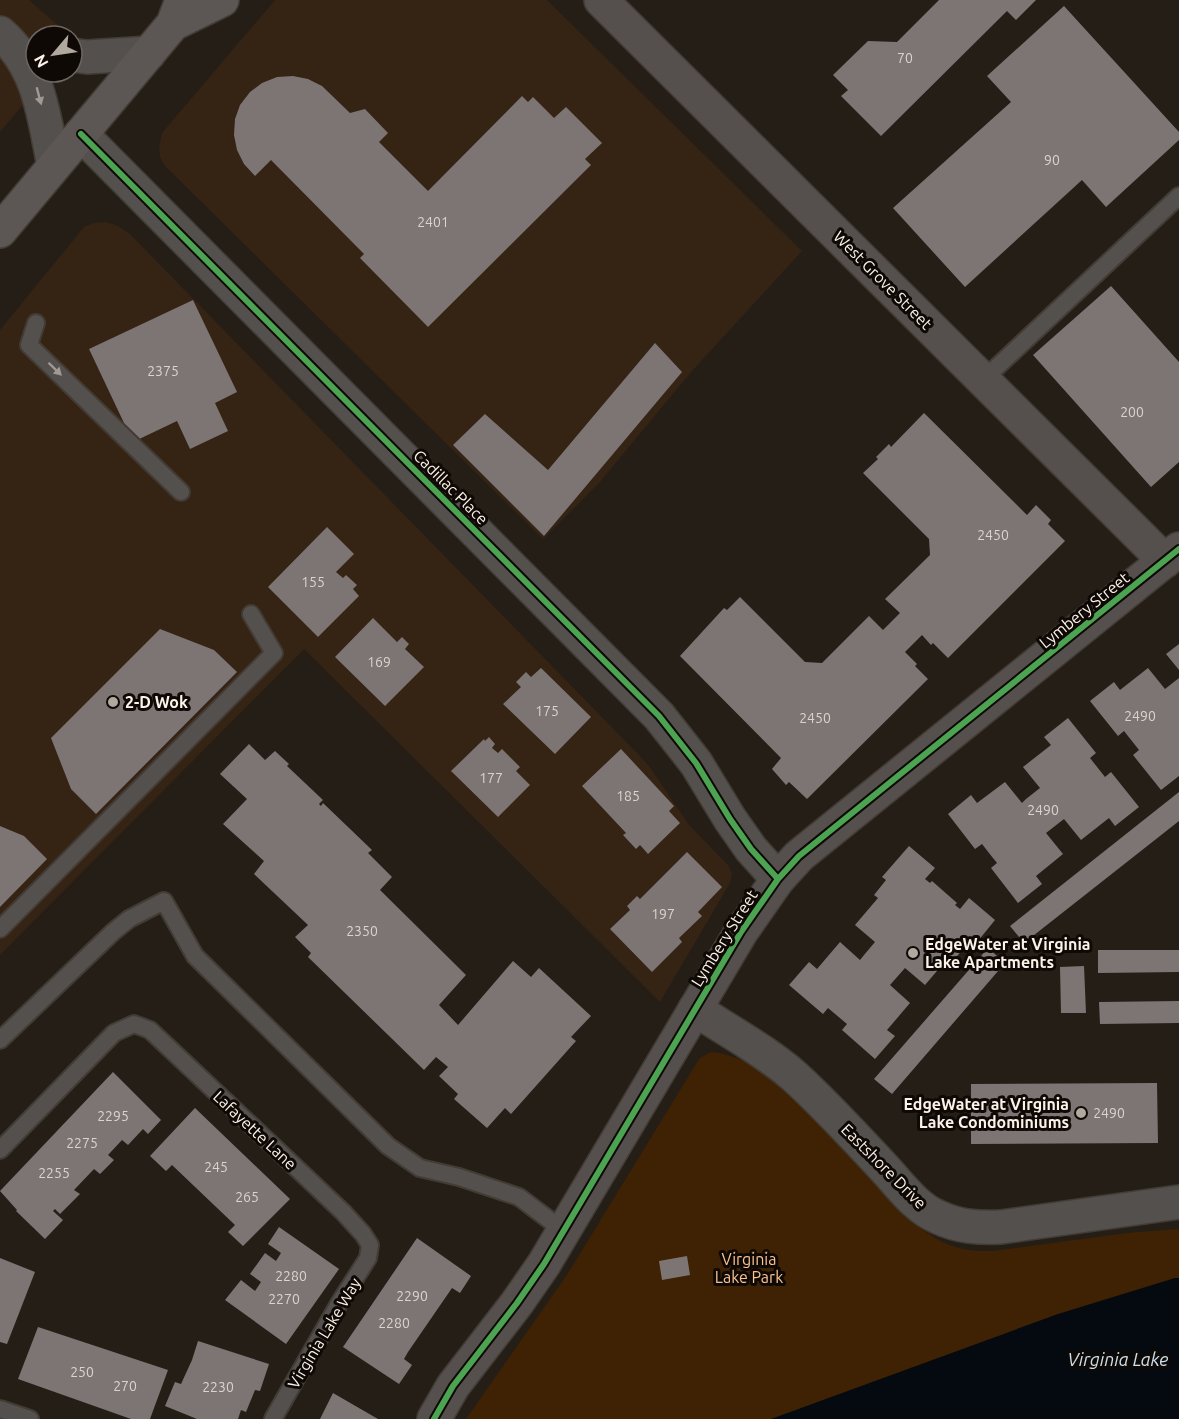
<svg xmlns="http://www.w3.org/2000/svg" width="1179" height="1419" font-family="Ubuntu,sans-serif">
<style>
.built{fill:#352314}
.green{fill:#3f2203}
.water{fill:#040a10}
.building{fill:#7c7574}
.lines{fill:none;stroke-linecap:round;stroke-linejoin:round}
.lane-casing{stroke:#423c35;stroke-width:20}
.street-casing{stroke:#423c35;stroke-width:36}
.secondary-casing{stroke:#423c35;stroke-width:36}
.primary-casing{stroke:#423c35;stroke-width:36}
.lane{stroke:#54504d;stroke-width:16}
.street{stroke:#54504d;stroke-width:33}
.secondary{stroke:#55504d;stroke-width:33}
.primary{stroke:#5c5754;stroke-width:33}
.cycleway-casing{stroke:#0e0905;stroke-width:10}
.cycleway{stroke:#4ca352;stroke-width:6}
.oneway{fill:#a09994}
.poi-dot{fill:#b1a8a0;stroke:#0e0905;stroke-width:2}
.labels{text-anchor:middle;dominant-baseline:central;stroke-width:6;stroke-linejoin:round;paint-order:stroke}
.number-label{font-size:14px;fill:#dcd3cc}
.street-label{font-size:16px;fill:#fcf2ea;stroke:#0e0905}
.poi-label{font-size:16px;font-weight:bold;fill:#fcf2ea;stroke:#0e0905;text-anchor:start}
.park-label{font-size:16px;fill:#fbc392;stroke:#0e0905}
.water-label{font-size:18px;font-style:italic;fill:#cce0ef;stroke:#0e0905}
</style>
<rect width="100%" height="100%" fill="#251e17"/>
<path class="built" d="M0,0H29L70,36H36V72H51L0,132Z
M275,0H547L802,251L692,371L599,483L543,539L165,166L160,157L159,148L162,133Z
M106,222L118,226L130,234L638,754L649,766L689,825L729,866L732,874L730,883L660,1002L304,649L0,955V330L84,227L93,223Z"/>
<path class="green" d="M711,1052C763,1056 811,1115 846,1151C868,1174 890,1198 912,1221C939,1244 958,1252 993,1251L1127,1233L1179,1229V1419H466L567,1275L693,1069L700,1058Z"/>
<path class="water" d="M1175,1278H1179V1419H771L1058,1314Z"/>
<path class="building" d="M939,0H1036L1016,20L1007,11L881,136L841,96L848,90L833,75L868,41L897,42Z
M1064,6L1179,132V140L1106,207L1082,180L965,287L893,208L1011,102L987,76Z
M293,76L308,79L322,86L350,113L365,109L388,133L379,142L428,191L522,96L528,102L533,97L554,118L566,107L602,143L585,159L591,165L428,327L360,258L364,254L271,160L255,176L244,164L237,150L234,135L235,119L240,105L250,92L262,83L277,77Z
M1111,286L1179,362V462L1151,487L1033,355Z
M193,300L237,392L215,403L228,431L190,449L177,421L133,442L89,349Z
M655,343L682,372L544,536L453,445L485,414L548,470Z
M924,413L1027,515L1036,505L1051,520L1048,524L1065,541L948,658L933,643L931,645L922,635L905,652L917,664L915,666L928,679L807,799L789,782L786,785L772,769L781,758L680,656L724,608L727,610L740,597L805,662L822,663L869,616L883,630L900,613L885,599L930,555L929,539L863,473L878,459L876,457L889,444L891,447Z
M327,527L354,554L336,572L343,578L346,575L357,585L353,589L359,596L318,637L268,587Z
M373,618L397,642L402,637L409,644L405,649L424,667L385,706L335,657Z
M160,629L214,650L237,672L96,814L71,789L51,738Z
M1179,644V670L1166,654Z
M541,668L591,717L555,754L503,704L521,687L516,682L526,672L531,677Z
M1148,668L1165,689L1179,678V776L1161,790L1133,755L1139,750L1124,731L1118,736L1090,701L1114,682L1120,690Z
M1068,718L1096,753L1090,758L1105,777L1111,772L1139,807L1115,826L1109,818L1081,840L1064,819L1046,833L1063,854L1036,876L1042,884L1018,903L991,868L997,863L989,853L982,844L975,849L948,814L971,795L977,803L1005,782L1022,803L1026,799L1040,788L1023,767L1051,745L1044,737Z
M489,737L495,744L492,748L498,753L502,749L520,767L516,771L530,785L498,817L451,771L484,739L485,741Z
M249,744L265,760L275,751L289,764L287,766L323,800L319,804L321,806L323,803L372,850L368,853L392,877L380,890L466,975L439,1005L458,1025L513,961L531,977L539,968L591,1016L571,1037L576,1041L511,1114L505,1108L487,1128L454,1099L458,1094L439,1076L448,1067L436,1057L424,1070L308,957L311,953L295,937L308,925L254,874L264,861L223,824L247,799L220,774Z
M621,749L674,806L669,811L680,823L648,854L640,845L636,849L623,835L626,833L582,786Z
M1179,792V821L1024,943L1010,926Z
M0,826L24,836L47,859L0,907Z
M909,846L935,868L925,879L930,883L932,881L957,903L955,905L960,909L969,898L995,920L969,952L964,948L952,962L948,958L925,985L905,968L890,985L910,1003L887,1030L895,1036L875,1059L842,1030L847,1024L828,1008L823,1014L789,985L809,962L817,969L840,942L860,960L864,955L875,942L855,925L878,898L874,895L886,880L882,877Z
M687,852L722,887L698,912L702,916L679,938L682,942L652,972L610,929L630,910L627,906L637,896L640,899Z
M988,948L1005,963L892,1094L874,1079Z
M1098,950H1179V972L1098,973Z
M1084,966L1086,1013H1061L1060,967Z
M1179,1001V1023L1100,1024L1099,1002Z
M113,1072L161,1120L148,1134L143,1129L128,1145L122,1140L108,1155L114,1160L100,1174L94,1169L74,1190L80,1194L60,1214L55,1209L53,1211L63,1220L45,1239L16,1211L17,1210L0,1191Z
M1157,1083L1158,1143L971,1144V1084Z
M195,1108L290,1199L243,1246L228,1232L235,1225L172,1165L166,1171L150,1156Z
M279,1227L339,1269L286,1344L225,1300L241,1280L255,1291L261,1282L250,1274L265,1253L276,1261L281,1253L268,1244Z
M417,1238L471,1276L460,1293L452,1288L408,1352L404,1359L412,1365L399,1384L343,1347Z
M687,1256L690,1275L662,1280L659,1261Z
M0,1258L35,1272L7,1344L0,1342Z
M38,1327L168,1370L150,1419H131L18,1379Z
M198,1341L269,1364L260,1391L255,1390L246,1412L241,1410L238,1419H197L165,1406L175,1382L181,1384L192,1360Z
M333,1393L378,1419H320Z"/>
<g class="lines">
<defs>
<path id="lane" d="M36,323L29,345L181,492
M983,380L1179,196
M0,929L274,653L251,614
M0,1040L113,932L129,919L164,901L195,956L388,1146L420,1168L459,1177L519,1197L564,1231
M0,1150L114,1033L134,1024L150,1030L343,1212L363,1234L370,1245L368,1258L340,1302L273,1419
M0,1409L30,1419"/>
<path id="street" d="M0,33C40,67 44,118 54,166
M72,55L87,57L149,53
M81,134L659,716L696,763L730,819L751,849L778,879
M695,1009C728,1031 764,1050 794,1076C826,1105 855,1137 884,1168C900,1185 916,1208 938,1217C959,1227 979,1228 1001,1227L1179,1202"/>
<path id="secondary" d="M601,0L1165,561
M434,1419L453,1386L517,1303L544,1264L741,932L778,879L799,856L1179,549"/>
<path id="primary" d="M173,24L222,0
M0,231L173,24L182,0"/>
</defs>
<use href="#lane" class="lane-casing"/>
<use href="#street" class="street-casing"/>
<use href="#secondary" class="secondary-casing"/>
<use href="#primary" class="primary-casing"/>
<use href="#lane" class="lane"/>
<use href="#street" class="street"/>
<use href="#secondary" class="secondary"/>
<use href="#primary" class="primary"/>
<defs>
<path id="cycleway" d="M81,134L659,716L696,763L730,819L751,849L778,879
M434,1419L453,1386L517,1303L544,1264L741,932L778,879L799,856L1179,549"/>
</defs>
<use href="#cycleway" class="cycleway-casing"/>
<use href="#cycleway" class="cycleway"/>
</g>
<defs><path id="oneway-solid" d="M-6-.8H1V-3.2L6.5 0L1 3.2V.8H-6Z" transform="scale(1.5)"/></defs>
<g class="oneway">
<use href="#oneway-solid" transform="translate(39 96) rotate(75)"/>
<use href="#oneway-solid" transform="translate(55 369) rotate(44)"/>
</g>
<g class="poi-dot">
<circle cx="113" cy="702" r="6"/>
<circle cx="913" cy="953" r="6"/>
<circle cx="1081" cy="1113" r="6"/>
</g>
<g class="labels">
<g class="number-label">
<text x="905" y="58">70</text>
<text x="1052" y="160">90</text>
<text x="433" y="222">2401</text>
<text x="163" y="371">2375</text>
<text x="1132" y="412">200</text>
<text x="993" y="535">2450</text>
<text x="313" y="582">155</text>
<text x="379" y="662">169</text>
<text x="547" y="711">175</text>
<text x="1140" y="716">2490</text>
<text x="815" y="718">2450</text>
<text x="491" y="778">177</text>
<text x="628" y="796">185</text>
<text x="1043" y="810">2490</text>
<text x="663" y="914">197</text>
<text x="362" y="931">2350</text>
<text x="1109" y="1113">2490</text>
<text x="113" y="1116">2295</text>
<text x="82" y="1143">2275</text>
<text x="216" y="1167">245</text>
<text x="54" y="1173">2255</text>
<text x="247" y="1197">265</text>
<text x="291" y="1276">2280</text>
<text x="412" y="1296">2290</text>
<text x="284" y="1299">2270</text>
<text x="394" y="1323">2280</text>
<text x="82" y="1372">250</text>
<text x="125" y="1386">270</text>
<text x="218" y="1387">2230</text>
</g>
<g class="street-label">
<text transform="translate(883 280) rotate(45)">West Grove Street</text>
<text transform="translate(451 487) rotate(45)">Cadillac Place</text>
<text transform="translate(1084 610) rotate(-39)">Lymbery Street</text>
<text transform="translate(724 938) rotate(-58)">Lymbery Street</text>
<text transform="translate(255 1130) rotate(43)">Lafayette Lane</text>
<text transform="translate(884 1166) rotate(45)">Eastshore Drive</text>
<text transform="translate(324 1333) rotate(-59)">Virginia Lake Way</text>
</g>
<g class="poi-label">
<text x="125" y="702">2-D Wok</text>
<text x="925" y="944">EdgeWater at Virginia<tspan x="925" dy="18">Lake Apartments</tspan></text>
<text x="1069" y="1104" text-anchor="end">EdgeWater at Virginia<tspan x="1069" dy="18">Lake Condominiums</tspan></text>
</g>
<g class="park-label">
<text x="749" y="1259">Virginia<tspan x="749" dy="18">Lake Park</tspan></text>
</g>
<g class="water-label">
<text x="1118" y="1359">Virginia Lake</text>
</g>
</g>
<g transform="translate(54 54) rotate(241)"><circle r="28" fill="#0e0905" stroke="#6d6661" stroke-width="1.5"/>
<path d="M0-4.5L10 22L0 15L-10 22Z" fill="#b1a8a0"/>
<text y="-9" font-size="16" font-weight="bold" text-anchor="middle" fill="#fcf2ea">N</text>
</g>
</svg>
